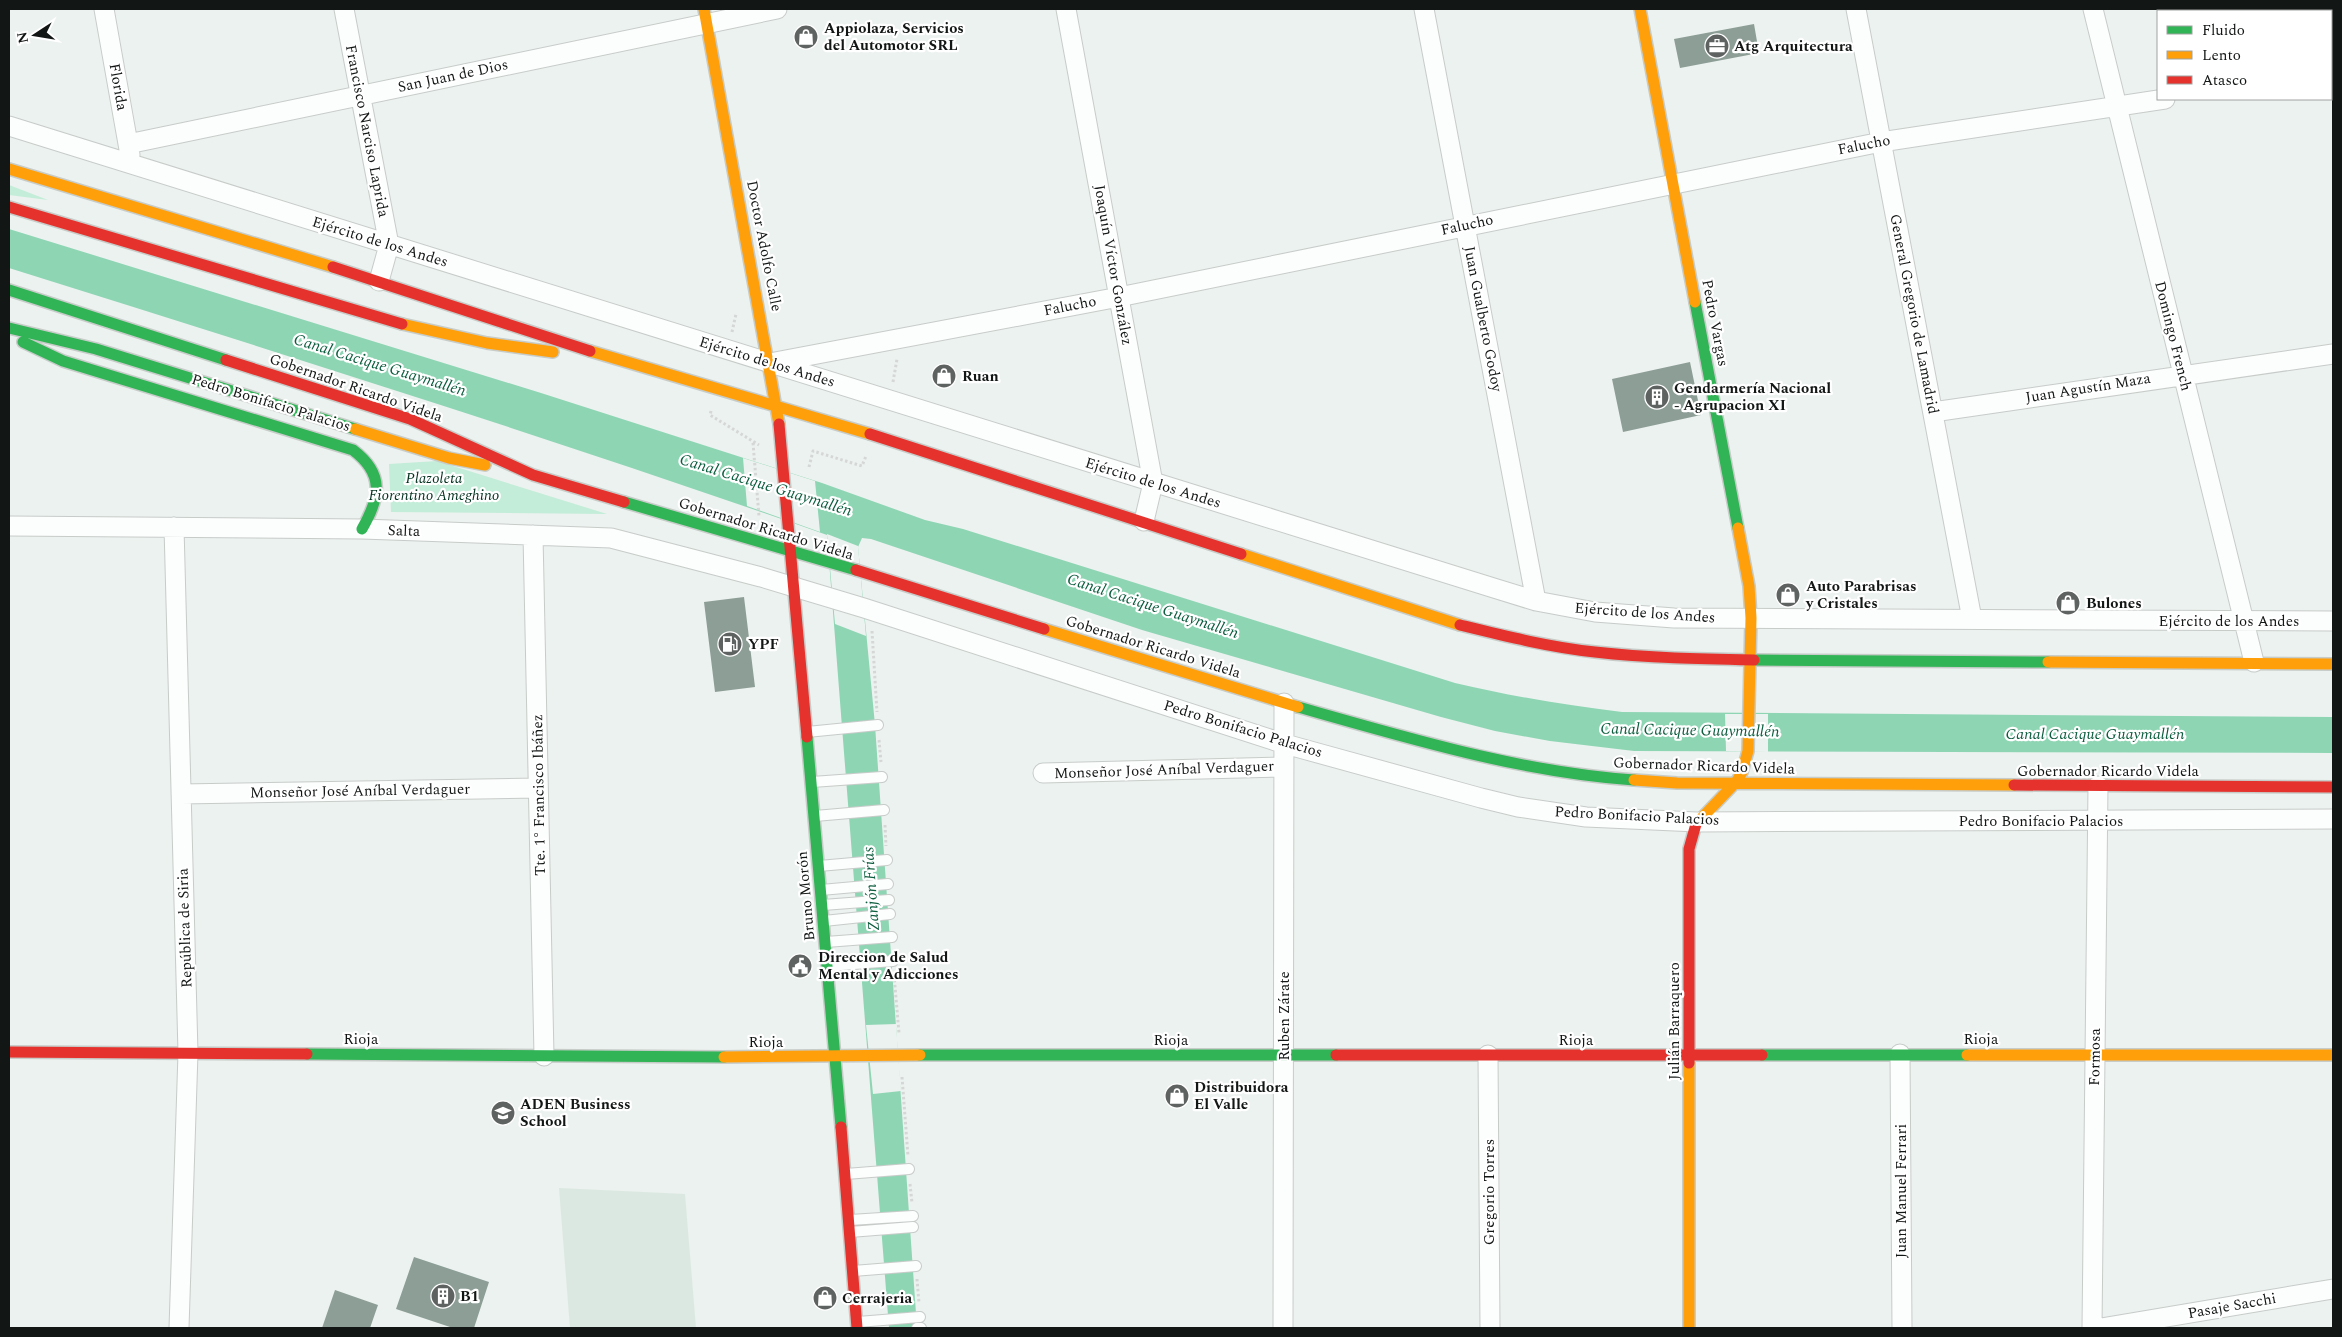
<svg xmlns="http://www.w3.org/2000/svg" width="2342" height="1337" font-family="Spectral,serif">
<style>
.built{fill:#dbe8e1}
.green{fill:#c3edd8}
.water{fill:#8ed5b4}
.pier{fill:#ecf2ef}
.building{fill:#8d9e97}
.lines{fill:none;stroke-linecap:round;stroke-linejoin:round}
.lane-casing{stroke:#c7ccc9;stroke-width:12}
.street-casing{stroke:#c7ccc9;stroke-width:21}
.fast-casing{stroke:#c7ccc9;stroke-width:14}
.slow-casing{stroke:#c7ccc9;stroke-width:14}
.jam-casing{stroke:#c7ccc9;stroke-width:14}
.path{stroke:#d5d7d6;stroke-width:3;stroke-dasharray:2.5 2.5;stroke-linecap:butt}
.lane{stroke:#fcfdfd;stroke-width:10}
.street{stroke:#fcfdfd;stroke-width:19}
.fast{stroke:#30b455;stroke-width:11}
.slow{stroke:#ff9f0a;stroke-width:11}
.jam{stroke:#e5322d;stroke-width:11}
.labels{text-anchor:middle;dominant-baseline:central;stroke-width:4.5;stroke-linejoin:round;paint-order:stroke}
.poi-label{font-size:15px;font-weight:bold;fill:#121614;stroke:#fff;text-anchor:start}
.street-label{font-size:15px;fill:#121614;stroke:#fff}
.park-label{font-size:15px;font-style:italic;fill:#033220;stroke:#fff}
.water-label{font-size:16px;font-style:italic;fill:#0d5d3f;stroke:#fff}
</style>
<rect width="100%" height="100%" fill="#ecf2ef"/>
<path class="built" d="M559,1188L685,1194L696,1328H570Z"/>
<path class="green" d="M9,185L48,200L9,195Z
M437,461L607,514L391,512L389,464Z"/>
<path class="water" d="M9,229L541,393L822,483L925,520L963,529L1455,683C1510,696 1565,705 1622,712L2333,717V753L1634,751L1550,741L1495,731L1441,717L1142,630L871,539L862,538L858,547L875,725L917,1328H889L827,535C557,440 283,354 9,268Z"/>
<path class="pier" d="M743,458L815,481L820,532L747,506Z
M827,534L858,546L866,636L835,624Z
M1725,714H1768V752L1726,751Z
M896,1024L901,1091L873,1094L866,1025Z"/>
<path class="building" d="M1754,24L1759,53L1680,68L1674,39Z
M1690,362L1701,415L1623,432L1612,379Z
M744,597L755,687L715,692L704,602Z
M414,1257L489,1282L474,1328H453L396,1309Z
M335,1290L378,1305L370,1328H322Z"/>
<g class="lines">
<defs>
<path id="lane" d="M807,732L878,725
M812,782L882,777
M815,816L884,810
M819,866L887,860
M821,890L888,884
M823,905L889,900
M824,921L890,914
M826,942L892,937
M828,966L893,961
M846,1174L909,1169
M850,1220L913,1216
M850,1232L913,1227
M853,1271L916,1266
M858,1322L920,1317
M917,1328H921"/>
<path id="street" d="M104,9L130,155
M344,9L389,245L379,281
M1066,9L1153,483L1144,521
M1424,9L1536,601
M1856,9L1972,619
M2093,9L2254,662
M2331,77H2333
M9,126L1497,589L1536,601L1595,612L1674,618L2333,621
M128,144L777,9
M775,362L1119,297L1881,142L2165,99
M1933,412L2333,354
M9,526L362,529L611,538L761,577L864,608L1285,744L1481,798L1518,807L1586,817L1697,822L2333,819
M174,527L188,1053L179,1328
M533,535L544,1056
M1043,773L1284,767
M181,794L538,788
M1900,1054L1902,1328
M1488,1055L1490,1328
M1283,1328L1284,703
M2092,1328L2098,786
M2101,1328L2333,1289"/>
<path id="fast" d="M9,290L226,360
M1695,302L1738,528
M9,328L96,349L355,429
M23,342L63,361L353,450C385,474 380,498 362,529
M624,502L856,570
M1754,660L2048,662
M1298,707C1408,738 1519,772 1634,780
M807,737L841,1127
M307,1054L724,1057
M920,1055H1336
M1762,1055H1967"/>
<path id="slow" d="M704,9L779,424
M1640,9L1695,302
M2331,12L2333,23
M9,169L333,267
M402,324L487,343L553,352
M590,351L870,434
M355,429L449,458L485,465
M1241,554L1460,625
M1044,629L1298,707
M2048,662L2333,664
M1634,780L1677,783L2014,785
M1696,824L1737,781L1742,772L1748,751L1751,618L1749,586L1738,528
M1967,1055H2333
M724,1057L920,1055
M1689,1063V1328"/>
<path id="jam" d="M9,207L402,324
M333,267L590,351
M226,360L410,419L533,475L624,502
M779,424L807,737
M870,434L1241,554
M856,570L1044,629
M1460,625C1505,636 1549,647 1595,652C1648,658 1701,659 1754,660
M2014,785L2333,787
M9,1052L307,1054
M1336,1055H1762
M1689,1063V849L1696,824
M841,1127L857,1328"/>
</defs>
<use href="#lane" class="lane-casing"/>
<use href="#street" class="street-casing"/>
<use href="#fast" class="fast-casing"/>
<use href="#slow" class="slow-casing"/>
<use href="#jam" class="jam-casing"/>
<path class="path" d="M732,332L736,314
M893,382L897,359
M711,411L710,415L759,445
M753,443L759,516
M809,467L813,451L862,466L866,456
M872,631L877,712
M879,740L881,762
M885,825L886,846
M894,975L899,1033
M902,1077L908,1156
M910,1184L912,1203
M917,1279L919,1303"/>
<use href="#lane" class="lane"/>
<use href="#street" class="street"/>
<use href="#fast" class="fast"/>
<use href="#slow" class="slow"/>
<use href="#jam" class="jam"/>
</g>
<defs>
<symbol id="shop-disc" viewBox="-11 -11 22 22"><circle r="9.5" fill="#5e6361" stroke="#fff"/><path d="M-5-2.5h2.3a2.7 3.5 0 0 1 5.4 0H5L5.5 6h-11ZM-1.5-2.5h3a1.5 2.3 0 0 0-3 0Z" fill="#fff"/></symbol>
<symbol id="office-disc" viewBox="-11 -11 22 22"><circle r="9.5" fill="#5e6361" stroke="#fff"/><path d="M-6-3h4V-5.5h4V-3h4V5H-6ZM-1-4.5V-3h2v-1.5ZM-6 0V1H6V0Z" fill="#fff"/></symbol>
<symbol id="building-disc" viewBox="-11 -11 22 22"><circle r="9.5" fill="#5e6361" stroke="#fff"/><path d="M-4-6H4V6H1V3H-1V6H-4ZM-2.5-4.3h1.7v1.8h-1.7ZM.8-4.3h1.7v1.8H.8ZM-2.5-1h1.7V.8h-1.7ZM.8-1h1.7V.8H.8Z" fill="#fff"/></symbol>
<symbol id="fuel-disc" viewBox="-11 -11 22 22"><circle r="9.5" fill="#5e6361" stroke="#fff"/><path d="M-5.5-6h7V0h2V4h1.3V-2.5L3-4.5l.8-.8L6-3V5H2.5V1h-1V6h-7ZM-4.2-4.7v3.2H.2V-4.7Z" fill="#fff"/></symbol>
<symbol id="civic-disc" viewBox="-11 -11 22 22"><circle r="9.5" fill="#5e6361" stroke="#fff"/><path d="M-.6-6.5H3V-4.5H.6V-3L4-1V1h2V6H-6V1h2V-1L-.6-3ZM-1.2 2.5V6h2.4V2.5Z" fill="#fff"/></symbol>
<symbol id="university-disc" viewBox="-11 -11 22 22"><circle r="9.5" fill="#5e6361" stroke="#fff"/><path d="M0-5L7-2L0 1L-7-2ZM-4 1L0 2.5L4 1V4Q0 6-4 4Z" fill="#fff"/></symbol>
</defs>
<g fill-rule="evenodd">
<use href="#shop-disc" x="792" y="23" width="28" height="28"/>
<use href="#office-disc" x="1703" y="32" width="28" height="28"/>
<use href="#shop-disc" x="930" y="362" width="28" height="28"/>
<use href="#building-disc" x="1643" y="383" width="28" height="28"/>
<use href="#shop-disc" x="1774" y="581" width="28" height="28"/>
<use href="#shop-disc" x="2054" y="589" width="28" height="28"/>
<use href="#fuel-disc" x="716" y="630" width="28" height="28"/>
<use href="#civic-disc" x="786" y="952" width="28" height="28"/>
<use href="#shop-disc" x="1163" y="1082" width="28" height="28"/>
<use href="#university-disc" x="489" y="1099" width="28" height="28"/>
<use href="#building-disc" x="429" y="1282" width="28" height="28"/>
<use href="#shop-disc" x="811" y="1284" width="28" height="28"/>
</g>
<g class="labels">
<g class="poi-label">
<text x="824" y="28">Appiolaza, Servicios<tspan x="824" dy="17">del Automotor SRL</tspan></text>
<text x="1734" y="46">Atg Arquitectura</text>
<text x="962" y="376">Ruan</text>
<text x="1674" y="388">Gendarmería Nacional<tspan x="1674" dy="17">- Agrupacion XI</tspan></text>
<text x="1806" y="586">Auto Parabrisas<tspan x="1806" dy="17">y Cristales</tspan></text>
<text x="2086" y="603">Bulones</text>
<text x="748" y="644">YPF</text>
<text x="818" y="957">Direccion de Salud<tspan x="818" dy="17">Mental y Adicciones</tspan></text>
<text x="1194" y="1087">Distribuidora<tspan x="1194" dy="17">El Valle</tspan></text>
<text x="520" y="1104">ADEN Business<tspan x="520" dy="17">School</tspan></text>
<text x="460" y="1296">B1</text>
<text x="842" y="1298">Cerrajeria</text>
</g>
<g class="street-label">
<text transform="translate(453 76) rotate(-12)">San Juan de Dios</text>
<text transform="translate(118 87) rotate(80)">Florida</text>
<text transform="translate(367 131) rotate(79)">Francisco Narciso Laprida</text>
<text transform="translate(1864 145) rotate(-11)">Falucho</text>
<text transform="translate(1467 225) rotate(-12)">Falucho</text>
<text transform="translate(380 242) rotate(17)">Ejército de los Andes</text>
<text transform="translate(764 246) rotate(79)">Doctor Adolfo Calle</text>
<text transform="translate(1113 265) rotate(80)">Joaquín Víctor González</text>
<text transform="translate(1070 306) rotate(-11)">Falucho</text>
<text transform="translate(1914 314) rotate(79)">General Gregorio de Lamadrid</text>
<text transform="translate(1483 319) rotate(79)">Juan Gualberto Godoy</text>
<text transform="translate(1715 323) rotate(79)">Pedro Vargas</text>
<text transform="translate(2173 336) rotate(76)">Domingo French</text>
<text transform="translate(767 362) rotate(17)">Ejército de los Andes</text>
<text transform="translate(356 388) rotate(19)">Gobernador Ricardo Videla</text>
<text transform="translate(2088 388) rotate(-9)">Juan Agustín Maza</text>
<text transform="translate(271 403) rotate(17)">Pedro Bonifacio Palacios</text>
<text transform="translate(1153 483) rotate(17)">Ejército de los Andes</text>
<text transform="translate(766 529) rotate(17)">Gobernador Ricardo Videla</text>
<text transform="translate(404 531) rotate(2)">Salta</text>
<text transform="translate(1645 613) rotate(4)">Ejército de los Andes</text>
<text x="2229" y="621">Ejército de los Andes</text>
<text transform="translate(1153 647) rotate(17)">Gobernador Ricardo Videla</text>
<text transform="translate(1243 729) rotate(17)">Pedro Bonifacio Palacios</text>
<text transform="translate(1704 766) rotate(2)">Gobernador Ricardo Videla</text>
<text transform="translate(1164 770) rotate(-2)">Monseñor José Aníbal Verdaguer</text>
<text x="2108" y="771">Gobernador Ricardo Videla</text>
<text transform="translate(360 791) rotate(-1)">Monseñor José Aníbal Verdaguer</text>
<text transform="translate(539 795) rotate(-91)">Tte. 1° Francisco Ibáñez</text>
<text transform="translate(1637 816) rotate(3)">Pedro Bonifacio Palacios</text>
<text x="2041" y="821">Pedro Bonifacio Palacios</text>
<text transform="translate(806 896) rotate(-95)">Bruno Morón</text>
<text transform="translate(185 928) rotate(-92)">República de Siria</text>
<text transform="translate(1284 1016) rotate(-90)">Ruben Zárate</text>
<text transform="translate(1674 1021) rotate(-90)">Julián Barraquero</text>
<text x="361" y="1039">Rioja</text>
<text x="1981" y="1039">Rioja</text>
<text x="1171" y="1040">Rioja</text>
<text x="1576" y="1040">Rioja</text>
<text x="766" y="1042">Rioja</text>
<text transform="translate(2095 1057) rotate(-89)">Formosa</text>
<text transform="translate(1901 1191) rotate(-90)">Juan Manuel Ferrari</text>
<text transform="translate(1489 1192) rotate(-90)">Gregorio Torres</text>
<text transform="translate(2232 1306) rotate(-10)">Pasaje Sacchi</text>
</g>
<g class="park-label">
<text x="434" y="478">Plazoleta<tspan x="434" dy="17">Fiorentino Ameghino</tspan></text>
</g>
<g class="water-label">
<text transform="translate(380 365) rotate(17)">Canal Cacique Guaymallén</text>
<text transform="translate(766 485) rotate(17)">Canal Cacique Guaymallén</text>
<text transform="translate(1153 606) rotate(18)">Canal Cacique Guaymallén</text>
<text transform="translate(1690 730) rotate(1)">Canal Cacique Guaymallén</text>
<text x="2095" y="734">Canal Cacique Guaymallén</text>
<text transform="translate(871 889) rotate(-94)">Zanjón Frías</text>
</g>
</g>
<rect width="2342" height="1337" fill="none" stroke="#121614" stroke-width="20"/>
<rect x="2157" y="10" width="175" height="90" fill="#ffffff" stroke="#a0a2a1"/>
<rect x="2167" y="26" width="25" height="8" fill="#30b455" stroke="#a0a2a1"/>
<text x="2202" y="35" font-size="15" fill="#121614">Fluido</text>
<rect x="2167" y="51" width="25" height="8" fill="#ff9f0a" stroke="#a0a2a1"/>
<text x="2202" y="60" font-size="15" fill="#121614">Lento</text>
<rect x="2167" y="76" width="25" height="8" fill="#e5322d" stroke="#a0a2a1"/>
<text x="2202" y="85" font-size="15" fill="#121614">Atasco</text>
<g transform="translate(35 35) rotate(258)" stroke="#ffffff" stroke-width="4" paint-order="stroke">
<path d="M0-4L9 19L0 12L-9 19Z" fill="#121614"/>
<text y="-8" font-size="14" font-weight="bold" text-anchor="middle" fill="#121614">N</text>
</g>
</svg>
